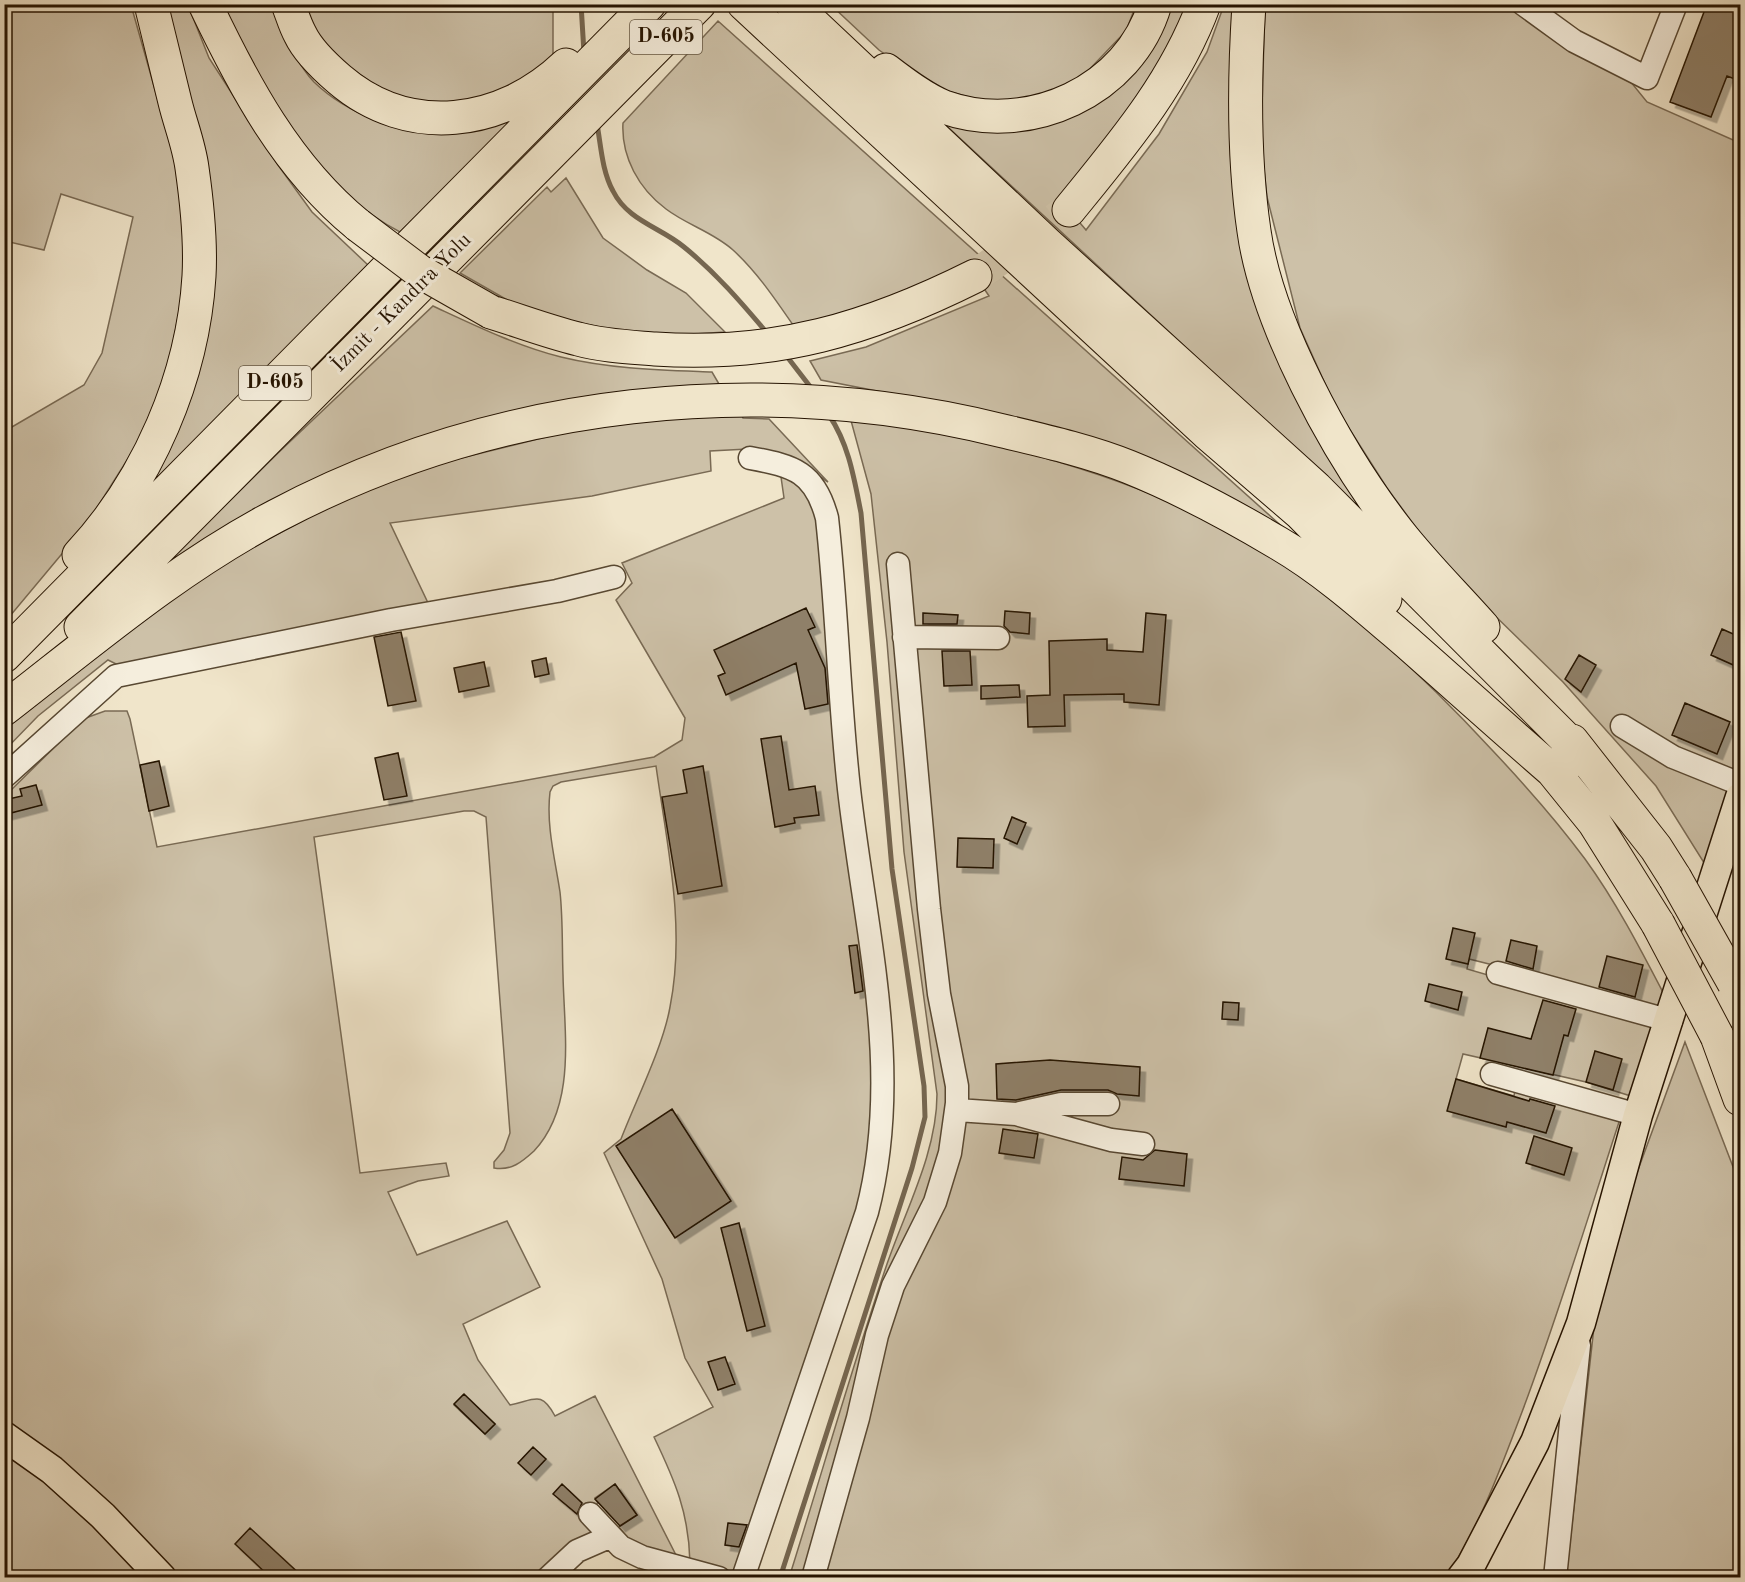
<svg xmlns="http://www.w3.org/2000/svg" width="1745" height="1582" font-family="'Old Standard TT',serif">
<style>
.green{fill:#cdc1a8;stroke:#796a54;stroke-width:1.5;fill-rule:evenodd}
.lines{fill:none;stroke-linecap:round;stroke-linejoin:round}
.stream{stroke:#756650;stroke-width:5}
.building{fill:#8f8069;stroke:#251300;stroke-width:1.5;filter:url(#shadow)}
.highway-tunnel{stroke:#d2c6ac;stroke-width:33;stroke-dasharray:33 16;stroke-linecap:butt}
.minor-casing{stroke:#584832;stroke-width:25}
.major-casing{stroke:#251300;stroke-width:31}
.highway-casing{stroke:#251300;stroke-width:35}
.minor{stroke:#f5eedd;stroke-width:22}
.major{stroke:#f0e5ca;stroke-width:28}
.highway{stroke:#f0e5ca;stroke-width:33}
.highway-bridge-casing{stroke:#251300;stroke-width:35;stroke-linecap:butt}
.highway-bridge{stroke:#f0e5ca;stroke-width:33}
.labels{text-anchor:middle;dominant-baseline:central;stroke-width:6;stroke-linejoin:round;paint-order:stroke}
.shield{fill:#f5eedd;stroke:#635542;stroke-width:1.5}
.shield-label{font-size:20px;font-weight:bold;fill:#251300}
.street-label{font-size:21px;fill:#251300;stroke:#f5eedd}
</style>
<defs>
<filter id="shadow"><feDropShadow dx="5.5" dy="5.5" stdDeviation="0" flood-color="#0004"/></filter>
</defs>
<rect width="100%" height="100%" fill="#f0e5ca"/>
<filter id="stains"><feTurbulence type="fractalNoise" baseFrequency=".00333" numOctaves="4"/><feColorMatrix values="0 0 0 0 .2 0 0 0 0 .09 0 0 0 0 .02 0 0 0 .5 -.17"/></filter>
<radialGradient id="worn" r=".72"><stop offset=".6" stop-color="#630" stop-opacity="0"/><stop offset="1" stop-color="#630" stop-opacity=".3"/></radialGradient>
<path class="green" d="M4,5H131L176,164L185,228V281L166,379L136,446L86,525L5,622V431L84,385L102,353L133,217L61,194L44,250L5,241Z
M164,5H188L209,58L278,165L312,212L368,265L139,499L205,344Z
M221,5H274C285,30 294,61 314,82C347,114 404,136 449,132C474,130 500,119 525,113L400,232C310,185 266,90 221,5Z
M305,5H553V64L493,100L450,108L393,98L331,54L308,20Z
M831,5H1136L1126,31L1084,75L1041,97L1000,106L930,86L879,50Z
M1171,5H1190L1176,39L1069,210L1086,230L1159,134L1207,52L1224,5H1236L1234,168L1361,499L1355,504L937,117L1091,106L1124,83L1148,56L1164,27Z
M1265,5H1509L1542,31L1626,76L1647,102L1740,143V749L1706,866L1656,786L1563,682L1445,567L1387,488L1336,408L1300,328L1267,197L1261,141Z
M718,21L1287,531L994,414L821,380L810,361L866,347L989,296L969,266L869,311L793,325C775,299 757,272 733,250C713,232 687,225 666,209C639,189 621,157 623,123Z
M566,178L603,238L647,270L686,293L725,332L664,336L622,332L563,319L509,301L460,273L547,187L551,192Z
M433,306C474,325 517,346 561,357C610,369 662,370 712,372L719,384L544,410L150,579L278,453Z
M741,413L743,418L769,419L828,482L796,461L748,449L710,451L711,471L592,496L390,523L429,605L122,667L108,660L38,716L5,750V731L25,711L187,583L324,509L391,480L453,460L566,432L639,421Z
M850,417C961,434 1071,459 1175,504C1296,557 1404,654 1493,751C1525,785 1557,821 1585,859C1617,903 1642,952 1667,1000L1664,1008L1469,959L1467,969L1658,1024L1634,1097L1586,1082L1463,1054L1456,1079L1514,1096L1515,1089L1620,1119C1588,1217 1558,1316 1522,1412C1500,1470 1480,1526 1446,1577L789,1578C822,1473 852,1367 887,1264C906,1209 937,1152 937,1094L904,852L887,642L871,494Z
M780,470L796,477L814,502L869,998L873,1088L872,1139L854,1223L734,1574L690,1563C689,1513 675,1481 654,1437L713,1407L685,1358L662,1279L604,1153L621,1139C636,1100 663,1047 670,1007C686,927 667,845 656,766L561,782L553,786L550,792C546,825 555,859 560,892C563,919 562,948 563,975C564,1032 577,1105 534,1151C522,1162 511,1171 494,1168V1162L504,1150L510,1133L486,817L474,811H464L314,837L360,1173L446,1163L449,1176L418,1181L388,1192L417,1255L507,1221L540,1287L463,1324L478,1360L510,1405C535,1400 541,1390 555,1416L595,1396L679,1561L628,1539L619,1527L637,1515L615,1484L595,1498L598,1503L581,1517L595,1533L564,1548L537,1577H177L141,1538L5,1426V796L83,719L105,711H127L130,719L157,847L654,757L682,740L685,718L616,600L632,583L622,563L784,498ZM463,1395L495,1424L485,1434L454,1405Z
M1685,1042L1740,1185V1577L1566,1578L1594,1327L1620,1219Z
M4,1447L47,1479L149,1577H5Z"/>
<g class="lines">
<path class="stream" d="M581,4L584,53
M597,124C601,146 602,171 613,191C628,221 660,227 684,247C716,273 741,302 767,333
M785,354L812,389
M780,1578L912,1168L925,1117L924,1086L892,869L861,513C854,478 849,445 829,415"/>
</g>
<path class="building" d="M1707,4H1740V81L1727,76L1711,117L1670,102Z
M806,608L815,627L808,630L825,668L828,704L805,709L796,663L726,695L718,676L725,673L714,650Z
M1005,611L1030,613L1029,634L1010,632L1004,626Z
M923,613L958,615L957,624H923Z
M1146,613L1166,615L1159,705L1124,702V694L1064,695L1065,726L1028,727L1027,696L1050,695L1049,641L1107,639V650L1143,652Z
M1722,629L1740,637V668L1711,655Z
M401,632L416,701L388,706L374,637Z
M942,651H970L972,685L944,686Z
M1579,655L1596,665L1581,692L1565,679Z
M546,658L549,674L535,677L532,661Z
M484,662L489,686L459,692L454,668Z
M1019,685L1020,697L981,699V686Z
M1685,703L1730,722L1717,754L1672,735Z
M781,736L789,790L815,786L819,815L794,818L795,823L775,827L761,739Z
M398,753L407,796L384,800L375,758Z
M159,761L169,806L149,811L140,765Z
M703,766L722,886L678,894L662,797L687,793L683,770Z
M36,785L42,805L7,814L4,800L22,796L20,789Z
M1012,817L1026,823L1017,844L1004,838Z
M958,838L994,839L993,868L957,867Z
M1453,928L1475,933L1468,964L1446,959Z
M1511,940L1537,946L1533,969L1506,961Z
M857,945L863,991L855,993L849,946Z
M1607,956L1643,965L1635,997L1599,987Z
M1429,984L1462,992L1458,1010L1425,1001Z
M1543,1000L1576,1009L1568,1036L1564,1035L1553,1075L1480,1058L1488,1028L1531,1039Z
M1223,1002L1239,1003L1238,1020L1222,1019Z
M1595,1051L1622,1059L1613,1090L1586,1082Z
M1050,1060L1140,1067L1139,1096L1117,1094L1108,1090H1061L1016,1100L997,1099L996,1064Z
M1456,1079L1529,1101L1530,1099L1555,1106L1546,1133L1507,1122L1506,1127L1447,1111Z
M672,1109L731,1201L675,1238L616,1146Z
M1003,1129L1038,1134L1034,1158L999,1153Z
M1534,1136L1572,1148L1564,1175L1526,1163Z
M1155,1150L1187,1154L1184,1186L1119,1179L1122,1157L1143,1160Z
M739,1223L765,1326L747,1331L721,1228Z
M725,1357L735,1384L718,1390L708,1362Z
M464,1394L495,1424L485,1434L454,1404Z
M533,1447L546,1459L531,1475L518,1463Z
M562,1484L582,1503L577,1514L553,1494Z
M615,1484L637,1515L620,1526L595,1499Z
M728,1523L747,1525L739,1547L725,1545Z
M250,1528L304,1578H271L235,1544Z"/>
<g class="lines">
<path class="highway-tunnel" d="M975,276L1069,210"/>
<defs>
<path id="minor" d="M1523,4L1574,41L1647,78L1676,4
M904,637L998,638
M1622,726L1673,757L1740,784
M4,777L116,676L391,620L557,591L614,577
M1498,973L1671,1021
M1492,1074L1638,1115
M957,1110L1016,1114L1111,1140L1143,1144
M1020,1113L1061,1104H1108
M590,1514L621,1547L642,1557L719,1578
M548,1578L577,1551L609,1537
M743,1578L867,1212C904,1071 865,931 849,789C839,699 837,608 827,518C815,472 794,466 750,458
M813,1578L858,1418L877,1335L893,1286L935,1202L950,1153L957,1103V1086L939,994L929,909L898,564
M1555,1578L1579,1345"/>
<path id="major" d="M4,1436L52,1470L103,1516L162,1578
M1461,1578L1471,1565L1535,1442L1581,1323L1638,1115L1740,797"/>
<path id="highway" d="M205,4C244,86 287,167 358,225
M288,4C292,14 295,25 300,34C308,51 325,67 339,79C409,139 502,126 566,65
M744,4L1207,433L1300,513L1385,599
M792,4L1046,243L1316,488L1584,757
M1249,4C1244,80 1243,156 1254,231C1267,324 1336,450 1393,525C1420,561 1453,593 1483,627
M886,70C903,83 924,99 944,107C1028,137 1130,91 1155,4
M1069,210C1121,146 1175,83 1204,4
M491,312C520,321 549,332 578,339C603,346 630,347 655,349C775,357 869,329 975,276
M79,555C148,481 193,377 199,276C201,240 197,203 192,168C189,145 180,123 175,102C167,69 159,37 151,4
M81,627L699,4
M4,656L649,4
M4,709C93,640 177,568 276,516C499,398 760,371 1003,431C1045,441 1089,451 1129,467C1181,488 1231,515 1278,543C1326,571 1368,609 1410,645C1461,690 1511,735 1562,779
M1572,741L1656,848L1675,878
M1547,764L1594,822L1658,924
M1717,1036L1740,1099"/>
</defs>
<use href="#minor" class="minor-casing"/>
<use href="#major" class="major-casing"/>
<use href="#highway" class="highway-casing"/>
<use href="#minor" class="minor"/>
<use href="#major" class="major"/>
<use href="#highway" class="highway"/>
<defs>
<path id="highway-bridge" d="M358,225L419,271L491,312
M1675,878L1734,983
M1658,924L1717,1036"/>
</defs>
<use href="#highway-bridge" class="highway-bridge-casing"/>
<use href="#highway-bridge" class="highway-bridge"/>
</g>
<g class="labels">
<g class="shield">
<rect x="630" y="20" width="72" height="34" rx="4.5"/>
<rect x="239" y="366" width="72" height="34" rx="4.5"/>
</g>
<g class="shield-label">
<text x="666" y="37">D-605</text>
<text x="275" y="383">D-605</text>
</g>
<g class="street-label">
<text transform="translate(402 303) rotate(-45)">İzmit - Kandıra Yolu</text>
</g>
</g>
<rect width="1745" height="1582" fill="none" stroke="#f0e5ca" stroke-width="24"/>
<rect x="6" y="6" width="1733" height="1570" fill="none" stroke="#251300" stroke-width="3"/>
<rect x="12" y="12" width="1721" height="1558" fill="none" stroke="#251300" stroke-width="1.5"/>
<rect width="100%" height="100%" filter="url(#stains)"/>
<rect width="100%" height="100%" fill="url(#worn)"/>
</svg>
